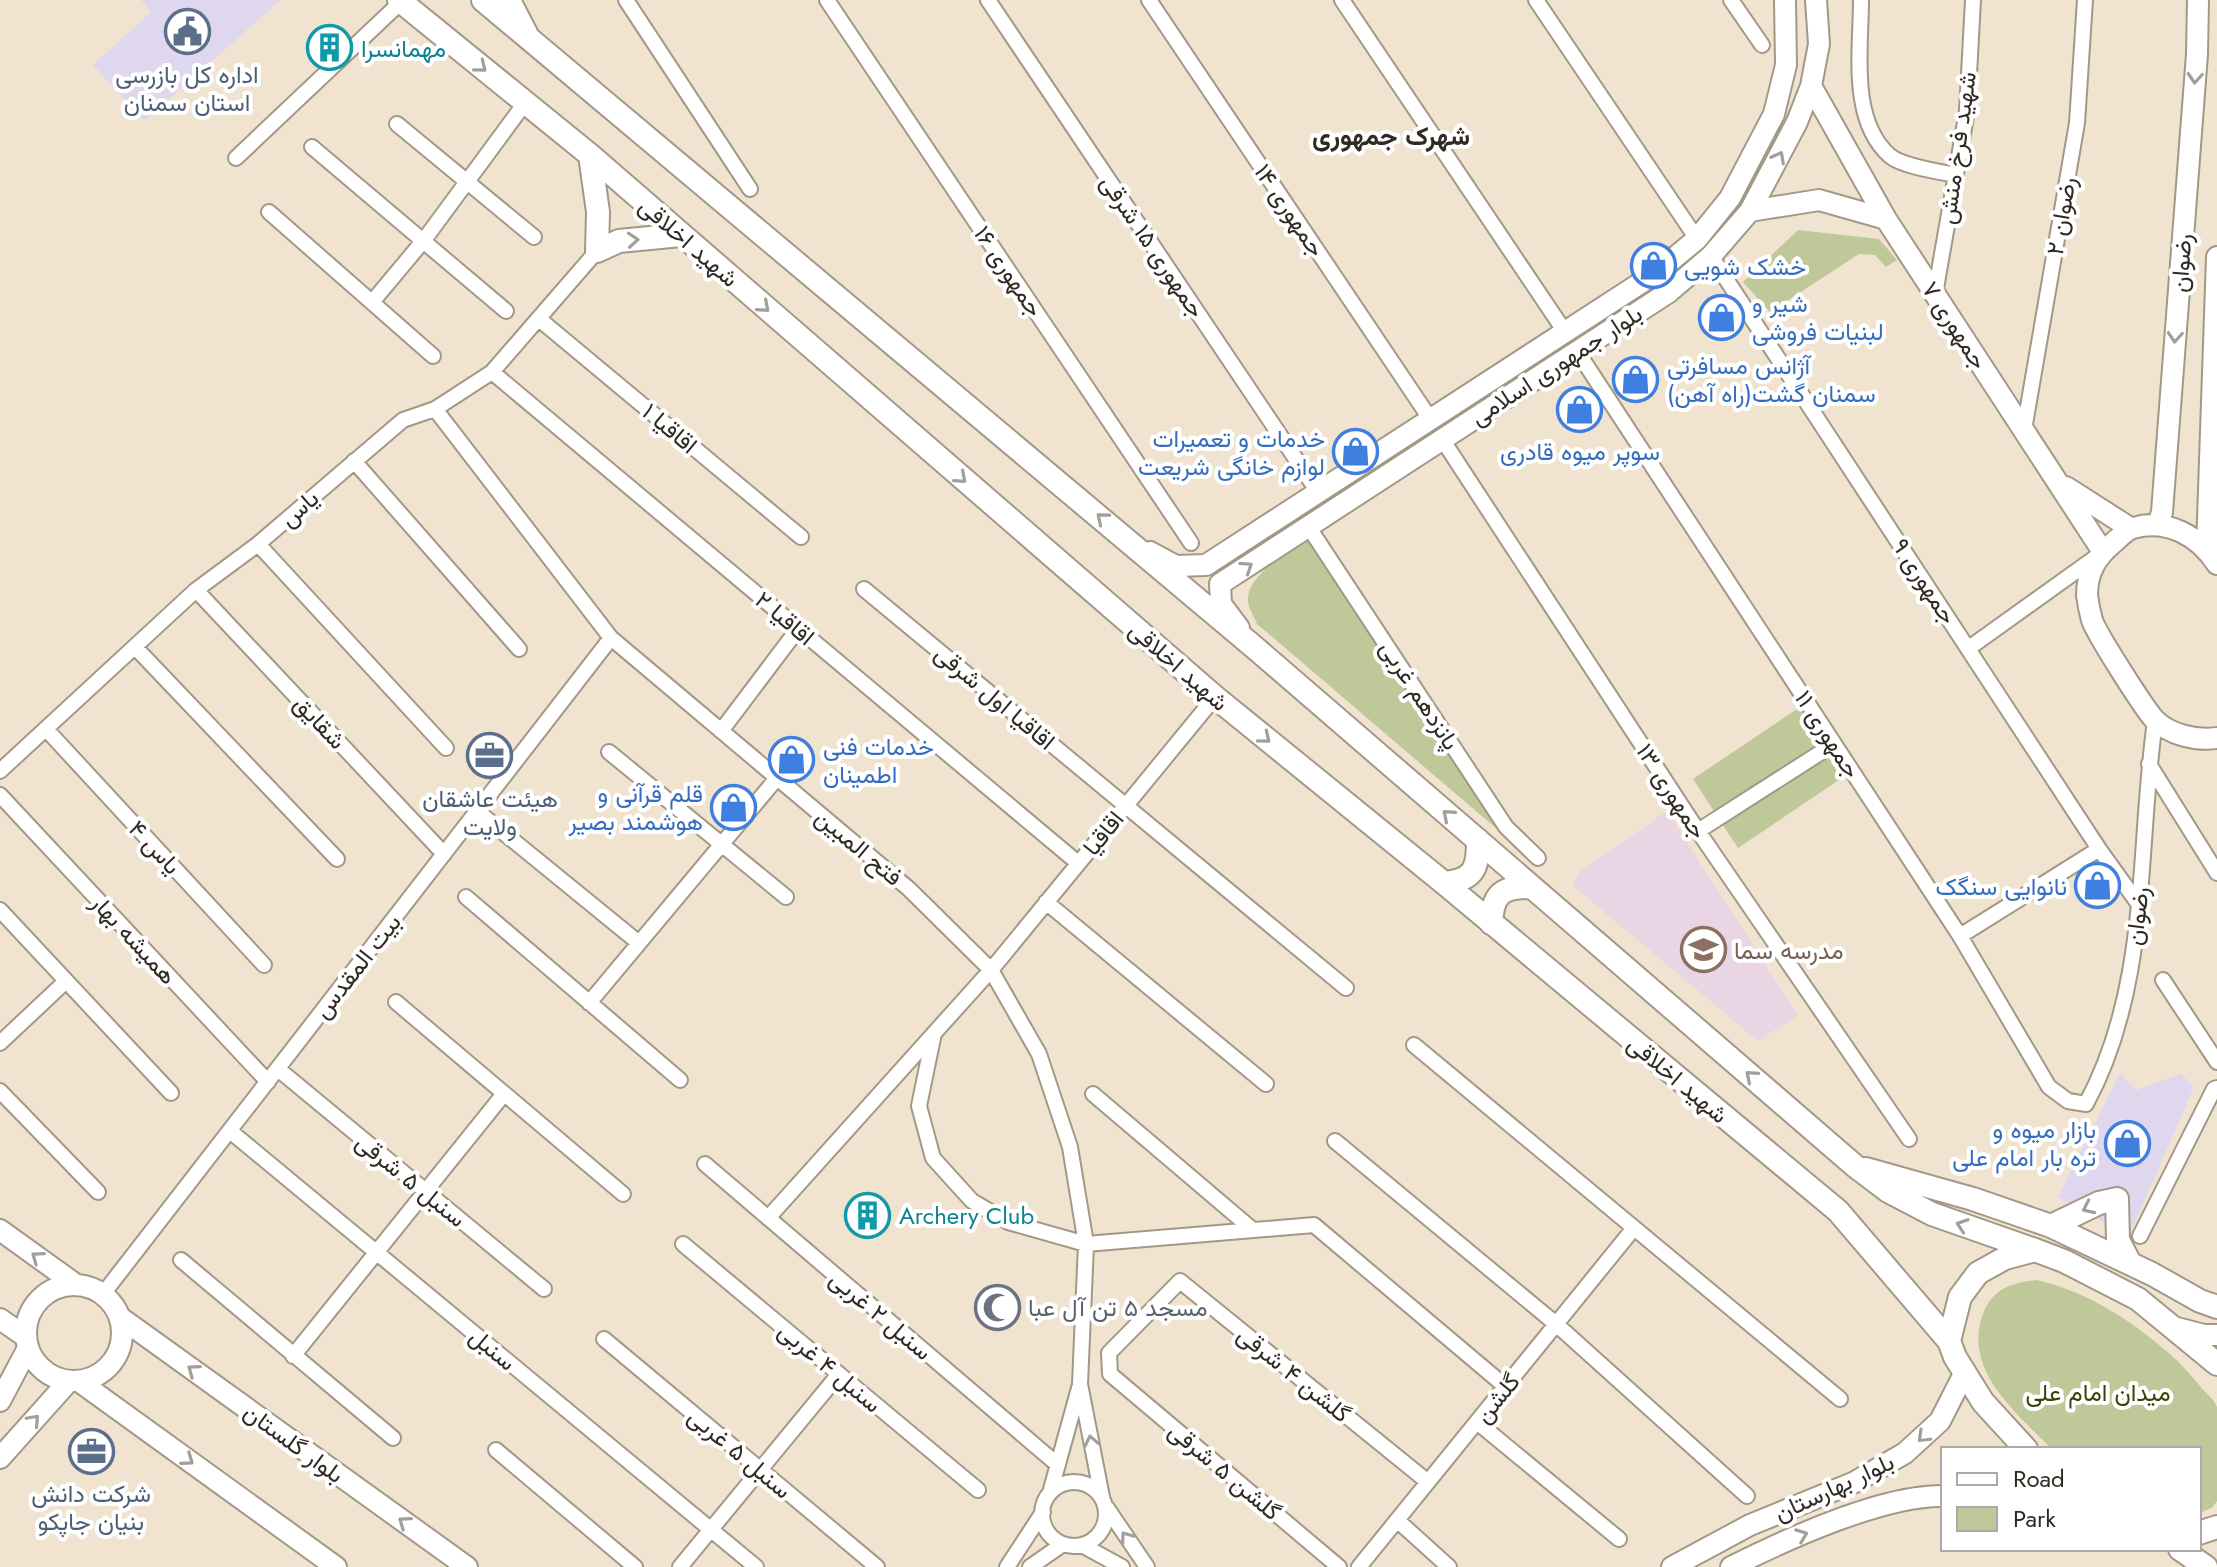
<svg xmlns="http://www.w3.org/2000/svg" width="2217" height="1567" font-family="Jost,Vazirmatn,sans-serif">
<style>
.commercial{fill:#dfd7ed}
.education{fill:#e9d5e3}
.green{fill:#bec899}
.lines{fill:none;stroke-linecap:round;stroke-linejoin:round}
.street-casing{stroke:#a39886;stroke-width:18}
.secondary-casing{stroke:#a39886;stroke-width:24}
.primary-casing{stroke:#a39886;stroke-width:26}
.street{stroke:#fff;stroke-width:14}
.secondary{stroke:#fff;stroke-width:20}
.primary{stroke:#fff;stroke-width:22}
.oneway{stroke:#a19f9c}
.labels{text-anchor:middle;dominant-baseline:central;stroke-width:8;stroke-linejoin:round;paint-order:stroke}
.culture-label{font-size:24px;fill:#0d838f;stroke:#fff;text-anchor:start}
.service-label{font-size:24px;fill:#4e5e75;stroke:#fff}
.street-label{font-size:24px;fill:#2f2a23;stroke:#fff}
.shop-label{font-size:24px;fill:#366cbe;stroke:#fff;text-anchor:start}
.education-label{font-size:24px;fill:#785e54;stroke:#fff;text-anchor:start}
.worship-label{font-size:24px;fill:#5b616d;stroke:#fff;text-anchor:start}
.park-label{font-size:24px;fill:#394203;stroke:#fff}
.neighbourhood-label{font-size:26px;font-weight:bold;fill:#2f2a23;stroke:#fff}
</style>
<rect width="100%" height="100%" fill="#f0e4d1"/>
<path class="commercial" d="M141,0H281L144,121L93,65L151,12Z
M2120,1073L2136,1090L2181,1074L2194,1087L2129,1236L2058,1197Z"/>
<path class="education" d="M1667,811L1798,1015L1758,1041L1572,885L1581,871Z"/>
<path class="green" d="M1798,230L1879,239L1897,260L1886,267L1875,255L1859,254L1770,312L1743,282Z
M1314,535L1497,829L1257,624C1254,616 1248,608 1248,600C1247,573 1294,549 1314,535Z
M1803,705L1848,774L1738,848L1693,779Z
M2037,1280C2088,1292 2131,1320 2171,1355C2186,1368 2199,1386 2213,1400L2217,1407V1501L2212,1508L2199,1513V1449H2052C2017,1414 1962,1370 1983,1314C1993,1288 2012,1283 2037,1280Z"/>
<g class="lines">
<defs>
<path id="street" d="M626,0L750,189
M827,0L1191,543
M988,0L1318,492
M1149,0L1431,420
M1342,0L1565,332
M1536,0L1697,239
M1731,0L1762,45
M1861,0C1861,49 1849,120 1890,156C1902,166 1939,172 1956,175
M397,124L534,237
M312,147L506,311
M236,158L401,2
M269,212L433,356
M1711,256L2099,849L2140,906
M1935,294L1967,111L1973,0
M373,301L424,240L525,103
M539,319L801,537
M1577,351L1960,936L2049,1087L2068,1101L2086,1104C2150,986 2137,849 2155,721
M492,372L1078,863
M435,409L611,638L909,889L991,970L1039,1054L1070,1147L1086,1244L1080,1384L1102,1497
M2024,430L2077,123L2085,0
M1442,439L1698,831L1909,1139
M354,461L519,649
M1308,526L1506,827L1538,858
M258,544L446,748
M864,589L1346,988
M196,590L444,854
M135,647L337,859
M1969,648L2096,557
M46,729L264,965
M721,731L798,629
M609,752L786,897
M2149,764L2217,873
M0,771L196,590L258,544L403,420L435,409L492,372L597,251
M0,795L268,1082
M477,811L639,943
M1698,831L1834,744
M466,897L680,1080
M1046,902L1266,1084
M0,910L171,1093
M1960,936L2099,849
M2163,980L2217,1062
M396,1002L623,1194
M589,1003L777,778
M934,1033L919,1106L933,1158L972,1201L1008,1222L1086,1244L1314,1225L1506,1387
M0,1043L66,981
M1414,1045L1840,1399
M278,1069L544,1289
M0,1091L98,1192
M1093,1094L1253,1230
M230,1131L756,1567
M1335,1141L1556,1324L1747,1496
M705,1164L1058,1465
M768,1218L991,970L1215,697
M2140,1236L2214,1089L2217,1088
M683,1244L978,1490
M181,1260L393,1438
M103,1294L611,638
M604,1339L877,1567
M293,1356L503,1095
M1477,1422L1619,1539
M496,1450L635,1567
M1042 1514a32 32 0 1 1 64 0a32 32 0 1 1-64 0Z
M1050,1493L1079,1388
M1107,1508L1147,1567
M1397,1520L1449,1567
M1082,1545L1122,1567
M680,1567L839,1374
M1007,1567L1043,1512
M1030,1567L1063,1544
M1339,1567L1110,1374L1109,1353L1180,1281L1428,1482
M1359,1567L1634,1228"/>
<path id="secondary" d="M510,0L528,35
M1811,86L1886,219L2103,552
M1750,211L1819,200L1886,219
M2066,487L2130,528
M2158,525L2162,512L2197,54L2198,0
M2207,548L2217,257
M1150,552L1176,566L1206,565L1656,273L1697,239L1730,198L1774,114L1786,65L1785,0
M2217,564C2199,536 2167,518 2133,528C2126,530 2119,538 2113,543C2096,557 2087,573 2087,595C2088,603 2090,613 2092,620C2096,633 2144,708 2154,719C2169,735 2197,741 2217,738
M1239,628L1221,604L1220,584L1669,292L1711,256L1750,211L1797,122L1811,86L1819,44L1816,0
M0,1230L75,1284
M26 1333a48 48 0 1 1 96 0a48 48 0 1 1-96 0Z
M121,1318L467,1567
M0,1319L26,1337
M2177,1328L2204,1335H2217
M80,1382L336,1567
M0,1401L28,1348
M0,1458L68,1382
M1672,1567L1750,1525L1855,1482L1905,1453L1940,1421L1965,1372
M1731,1567C1785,1540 1883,1495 1943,1496"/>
<path id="primary" d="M399,0L590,155L1215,697L1444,883L1838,1211L1949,1341
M483,0L1254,647L1855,1166L1888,1191L1932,1214L2035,1250
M590,155L598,212L597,251L619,241L681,235
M1444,883C1474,880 1478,869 1478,840
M1491,923C1493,893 1502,887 1531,887
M1866,1169L1973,1199L2051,1226L2152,1274L2200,1301L2217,1307
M2051,1226L2099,1203L2117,1199L2118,1240L2130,1263
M2026,1449L1983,1402L1955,1357L1949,1341L1960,1297L1978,1273L2005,1258L2035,1250L2064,1261L2138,1299L2217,1364
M2199,1533L2217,1527
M2180,1549L2206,1567"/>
</defs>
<use href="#street" class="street-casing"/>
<use href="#secondary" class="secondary-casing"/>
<use href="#primary" class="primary-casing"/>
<use href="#street" class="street"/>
<use href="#secondary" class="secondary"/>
<use href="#primary" class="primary"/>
</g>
<defs><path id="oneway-chevron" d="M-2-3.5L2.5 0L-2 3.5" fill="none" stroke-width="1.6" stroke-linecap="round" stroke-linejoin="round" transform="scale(2)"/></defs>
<g class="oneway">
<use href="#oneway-chevron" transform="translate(481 67) rotate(39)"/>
<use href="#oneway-chevron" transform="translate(2195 78) rotate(94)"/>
<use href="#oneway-chevron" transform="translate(1779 157) rotate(-62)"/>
<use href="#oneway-chevron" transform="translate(633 240) rotate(-4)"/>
<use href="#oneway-chevron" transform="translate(764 307) rotate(41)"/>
<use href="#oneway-chevron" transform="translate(2175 337) rotate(94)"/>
<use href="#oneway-chevron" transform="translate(961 478) rotate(41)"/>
<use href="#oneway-chevron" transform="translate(1102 518) rotate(-140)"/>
<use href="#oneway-chevron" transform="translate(1247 567) rotate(-33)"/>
<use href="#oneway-chevron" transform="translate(1265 738) rotate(39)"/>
<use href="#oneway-chevron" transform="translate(1448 815) rotate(-139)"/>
<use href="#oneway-chevron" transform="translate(1751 1076) rotate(-139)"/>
<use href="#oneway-chevron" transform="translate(2088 1208) rotate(155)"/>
<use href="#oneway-chevron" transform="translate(1962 1225) rotate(-161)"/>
<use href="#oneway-chevron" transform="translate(37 1257) rotate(-144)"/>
<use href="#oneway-chevron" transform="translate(193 1370) rotate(-144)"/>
<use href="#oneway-chevron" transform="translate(34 1420) rotate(-48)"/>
<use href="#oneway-chevron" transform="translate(1923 1437) rotate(136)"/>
<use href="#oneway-chevron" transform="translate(1091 1441) rotate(-101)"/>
<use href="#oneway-chevron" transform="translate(188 1460) rotate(36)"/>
<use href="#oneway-chevron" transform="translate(404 1522) rotate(-144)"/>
<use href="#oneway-chevron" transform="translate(1802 1535) rotate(-21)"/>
<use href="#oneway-chevron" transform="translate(1126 1537) rotate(-125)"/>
</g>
<defs>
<symbol id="civic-ring" viewBox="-11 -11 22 22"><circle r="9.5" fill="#fff" stroke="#5c6f8a" stroke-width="1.5"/><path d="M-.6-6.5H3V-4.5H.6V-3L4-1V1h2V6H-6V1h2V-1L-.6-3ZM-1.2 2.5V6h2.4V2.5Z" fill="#5c6f8a"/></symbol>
<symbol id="building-ring" viewBox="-11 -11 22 22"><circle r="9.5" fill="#fff" stroke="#0f9aa8" stroke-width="1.5"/><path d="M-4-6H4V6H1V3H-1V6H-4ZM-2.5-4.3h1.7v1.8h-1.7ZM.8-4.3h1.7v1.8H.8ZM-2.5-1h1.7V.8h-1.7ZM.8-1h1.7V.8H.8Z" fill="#0f9aa8"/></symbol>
<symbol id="shop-ring" viewBox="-11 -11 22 22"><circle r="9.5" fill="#fff" stroke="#3f7fe0" stroke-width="1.5"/><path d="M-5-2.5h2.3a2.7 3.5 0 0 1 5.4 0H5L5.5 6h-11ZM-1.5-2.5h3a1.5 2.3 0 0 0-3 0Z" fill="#3f7fe0"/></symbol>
<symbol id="office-ring" viewBox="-11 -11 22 22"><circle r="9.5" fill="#fff" stroke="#5c6f8a" stroke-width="1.5"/><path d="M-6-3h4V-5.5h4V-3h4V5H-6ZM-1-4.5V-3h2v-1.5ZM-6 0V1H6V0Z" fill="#5c6f8a"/></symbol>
<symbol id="school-ring" viewBox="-11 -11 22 22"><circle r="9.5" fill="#fff" stroke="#8d6e63" stroke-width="1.5"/><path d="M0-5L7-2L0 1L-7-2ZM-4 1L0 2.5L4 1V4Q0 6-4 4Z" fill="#8d6e63"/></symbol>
<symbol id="mosque-ring" viewBox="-11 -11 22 22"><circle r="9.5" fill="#fff" stroke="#6b7280" stroke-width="1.5"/><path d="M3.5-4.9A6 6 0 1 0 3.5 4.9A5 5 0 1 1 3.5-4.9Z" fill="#6b7280"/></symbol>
</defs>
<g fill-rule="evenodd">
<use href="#civic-ring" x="162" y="6" width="51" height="51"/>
<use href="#building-ring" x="304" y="22" width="51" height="51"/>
<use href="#shop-ring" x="1628" y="240" width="51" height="51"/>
<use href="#shop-ring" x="1696" y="292" width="51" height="51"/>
<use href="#shop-ring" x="1610" y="354" width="51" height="51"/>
<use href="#shop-ring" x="1554" y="384" width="51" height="51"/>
<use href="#shop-ring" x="1330" y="426" width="51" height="51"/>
<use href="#office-ring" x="464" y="730" width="51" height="51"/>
<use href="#shop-ring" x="766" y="734" width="51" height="51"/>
<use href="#shop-ring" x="708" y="782" width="51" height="51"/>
<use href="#shop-ring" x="2072" y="860" width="51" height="51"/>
<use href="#school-ring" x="1678" y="924" width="51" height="51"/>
<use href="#shop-ring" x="2102" y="1118" width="51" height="51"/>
<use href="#building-ring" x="842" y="1190" width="51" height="51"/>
<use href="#mosque-ring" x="972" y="1282" width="51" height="51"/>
<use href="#office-ring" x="66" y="1426" width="51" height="51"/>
</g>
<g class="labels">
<g class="culture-label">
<text x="361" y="48">مهمانسرا</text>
<text x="899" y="1215">Archery Club</text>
</g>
<g class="service-label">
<text x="187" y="74">اداره کل بازرسی<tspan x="187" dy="28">استان سمنان</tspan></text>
<text x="490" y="798">هیئت عاشقان<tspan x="490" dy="28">ولایت</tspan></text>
<text x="91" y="1493">شرکت دانش<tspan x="91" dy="28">بنیان جاپکو</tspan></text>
</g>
<g class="street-label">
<text transform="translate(1957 148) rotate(-82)">شهید فرخ منش</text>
<text transform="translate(1290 210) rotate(56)">جمهوری ۱۴</text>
<text transform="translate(2061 216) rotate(-80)">رضوان ۲</text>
<text transform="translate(689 242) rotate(41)">شهید اخلاقی</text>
<text transform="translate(1153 246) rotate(56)">جمهوری ۱۵ شرقی</text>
<text transform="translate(2181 263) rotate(-86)">رضوان</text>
<text transform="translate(1009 271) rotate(56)">جمهوری ۱۶</text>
<text transform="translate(1955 325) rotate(57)">جمهوری ۷</text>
<text transform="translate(1556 365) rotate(-33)">بلوار جمهوری اسلامی</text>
<text transform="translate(670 428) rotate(40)">اقاقیا ۱</text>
<text transform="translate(299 508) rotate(-41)">یاس</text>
<text transform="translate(1925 581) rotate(57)">جمهوری ۹</text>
<text transform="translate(785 618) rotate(40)">اقاقیا ۲</text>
<text transform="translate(1179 666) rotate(41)">شهید اخلاقی</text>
<text transform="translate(1420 695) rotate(57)">پانزدهم غربی</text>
<text transform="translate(995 697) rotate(40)">اقاقیا اول شرقی</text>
<text transform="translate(320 722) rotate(47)">شقایق</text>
<text transform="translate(1828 734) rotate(57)">جمهوری ۱۱</text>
<text transform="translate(1672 791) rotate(57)">جمهوری ۱۳</text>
<text transform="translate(1103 833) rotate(-51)">اقاقیا</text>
<text transform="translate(155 847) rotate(47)">یاس ۴</text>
<text transform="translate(859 847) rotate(40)">فتح المبین</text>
<text transform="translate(2137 916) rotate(-83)">رضوان</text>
<text transform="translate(134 939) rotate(47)">همیشه بهار</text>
<text transform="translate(357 966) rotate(-52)">بیت المقدس</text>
<text transform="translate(1678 1079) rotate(40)">شهید اخلاقی</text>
<text transform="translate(411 1180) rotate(39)">سنبل ۵ شرقی</text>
<text transform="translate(881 1315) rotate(40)">سنبل ۲ غربی</text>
<text transform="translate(493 1349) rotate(40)">سنبل</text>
<text transform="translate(830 1367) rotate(40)">سنبل ۴ غربی</text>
<text transform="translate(1294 1374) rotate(39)">گلشن ۴ شرقی</text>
<text transform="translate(1497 1398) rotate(-51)">گلشن</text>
<text transform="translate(294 1443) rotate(36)">بلوار گلستان</text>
<text transform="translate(740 1453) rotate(40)">سنبل ۵ غربی</text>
<text transform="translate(1225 1471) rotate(40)">گلشن ۵ شرقی</text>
<text transform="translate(1834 1487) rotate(-25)">بلوار بهارستان</text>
</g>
<g class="shop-label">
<text x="1684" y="266">خشک شویی</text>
<text x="1752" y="303">شیر و<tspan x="1752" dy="28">لبنیات فروشی</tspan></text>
<text x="1667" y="365">آژانس مسافرتی<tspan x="1667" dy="28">سمنان گشت(راه آهن)</tspan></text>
<text x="1325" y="438" text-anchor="end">خدمات و تعمیرات<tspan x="1325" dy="28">لوازم خانگی شریعت</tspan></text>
<text x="1580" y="451" text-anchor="middle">سوپر میوه قادری</text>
<text x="823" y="746">خدمات فنی<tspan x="823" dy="28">اطمینان</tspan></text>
<text x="703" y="793" text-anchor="end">قلم قرآنی و<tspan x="703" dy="28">هوشمند بصیر</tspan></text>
<text x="2067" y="886" text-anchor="end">نانوایی سنگک</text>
<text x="2096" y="1129" text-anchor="end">بازار میوه و<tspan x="2096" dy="28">تره بار امام علی</tspan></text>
</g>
<g class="education-label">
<text x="1734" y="950">مدرسه سما</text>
</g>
<g class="worship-label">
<text x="1028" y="1307">مسجد ۵ تن آل عبا</text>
</g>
<g class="park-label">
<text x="2098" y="1392">میدان امام علی</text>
</g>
<g class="neighbourhood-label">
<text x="1391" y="136">شهرک جمهوری</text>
</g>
</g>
<rect x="1941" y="1447" width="260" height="104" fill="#ffffff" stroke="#acaaa7" stroke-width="2"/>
<rect x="1957" y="1473" width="40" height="12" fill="#ffffff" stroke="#acaaa7" stroke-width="2"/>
<text x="2013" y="1487" font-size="24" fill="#2f2a23">Road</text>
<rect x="1957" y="1507" width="40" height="24" fill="#bec899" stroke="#acaaa7" stroke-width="2"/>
<text x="2013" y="1527" font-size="24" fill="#2f2a23">Park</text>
</svg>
